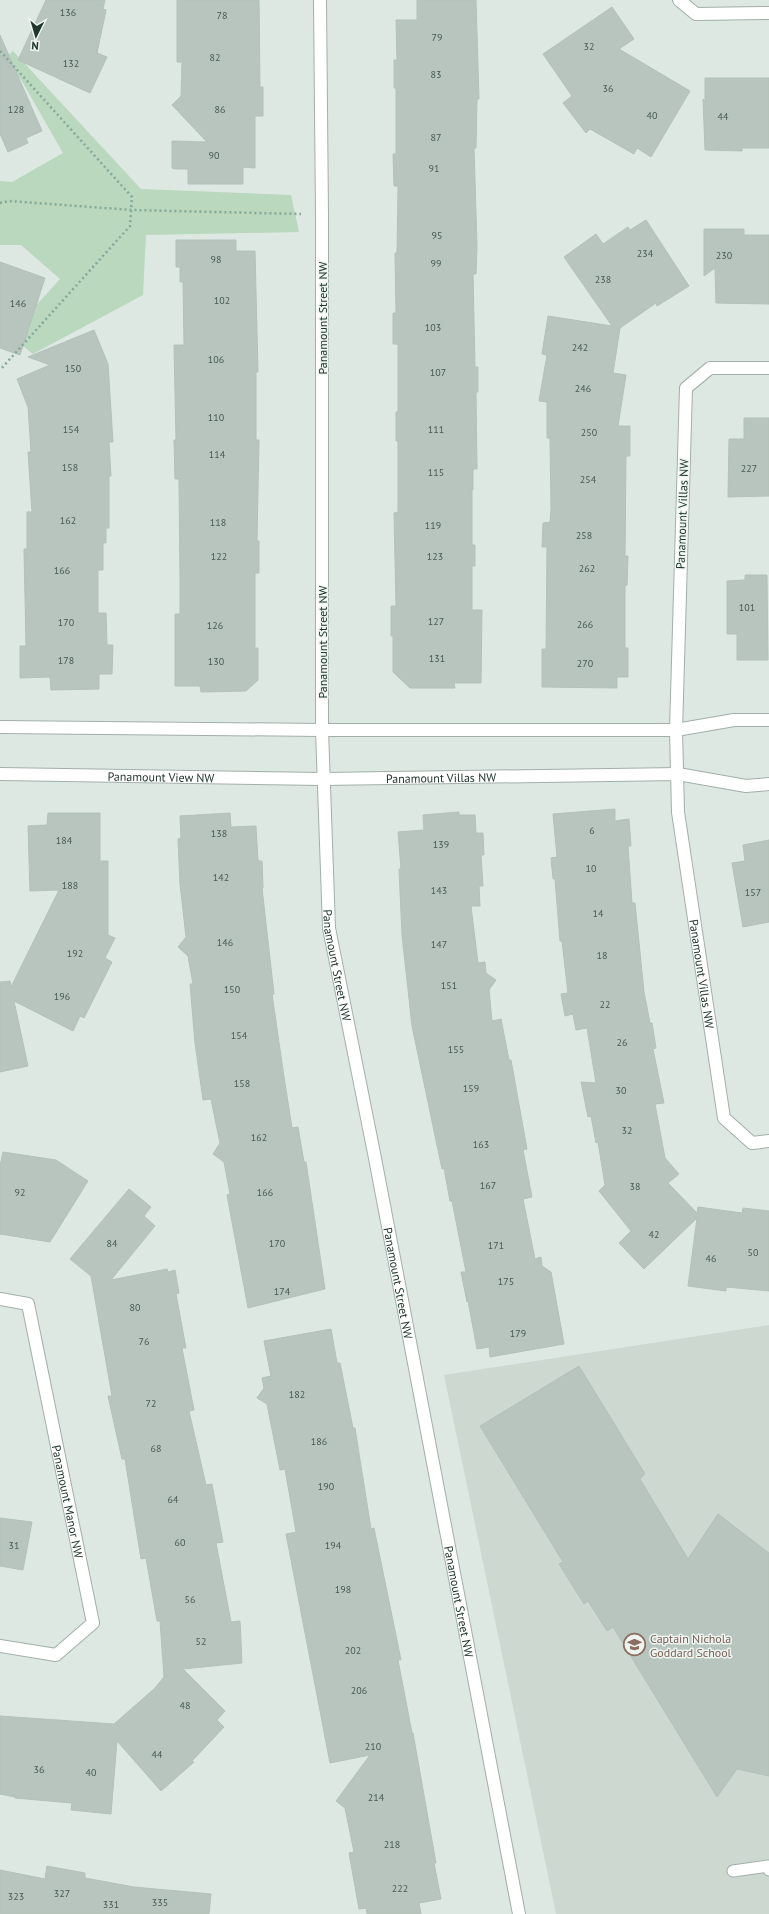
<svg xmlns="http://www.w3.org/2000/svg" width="769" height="1914" font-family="'PT Sans',sans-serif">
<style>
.built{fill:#cdd8d1}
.green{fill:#b9d8be}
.building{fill:#b7c5be;stroke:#b2c1b9}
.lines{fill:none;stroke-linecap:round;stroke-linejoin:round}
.service-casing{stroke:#a2afa9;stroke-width:13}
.minor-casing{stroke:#a2afa9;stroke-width:14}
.tertiary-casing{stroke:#a2afa9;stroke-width:14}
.path{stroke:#82a998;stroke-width:2.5;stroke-dasharray:2 3;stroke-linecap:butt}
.service{stroke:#fff;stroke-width:11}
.minor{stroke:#fff;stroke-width:12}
.tertiary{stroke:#fff;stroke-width:12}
.labels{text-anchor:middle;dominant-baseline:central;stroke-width:3;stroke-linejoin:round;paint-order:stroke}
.number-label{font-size:10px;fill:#465a52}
.street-label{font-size:12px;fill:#21362e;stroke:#eef5f1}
.education-label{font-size:12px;fill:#785e54;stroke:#eef5f1;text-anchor:start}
</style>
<rect width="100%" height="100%" fill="#dee8e3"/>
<path class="built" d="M769,1325V1914H556L444,1375Z"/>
<path class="green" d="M13,51L141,189L291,195L299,232L146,235L143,295L33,354L9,335L60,279L21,245H0V181L12,182L63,153L23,83L6,57Z"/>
<path class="building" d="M46,0H105L103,9L106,10L97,53L107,57L90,93L18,60Z
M177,0H259L260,87H263V116H255V168L243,167V184H188V169H175L172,168V141L207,142L172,105L181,96L182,62H177Z
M417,0H476L479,99H477L476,148H474L477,246L476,274H473L475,367H478V392H476L477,469H473V490H472V545H475V566H472V610H482L481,683H454L455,688H410L393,672V636H391V606H396L394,513L398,512V441H396V412H398V344H393V313H396L395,253H397L398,186H394L393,154H396V88H394V60H397L396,20H417Z
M612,7L634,39L619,49L690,91L651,157L637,148L634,154L590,129L586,133L563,103L572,96L543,54Z
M0,35L42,131L26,138L28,143L8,152L0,134Z
M705,78H769V148H742V151L705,150L703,99L705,101Z
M646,220L689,286L657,306L656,303L620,328L613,373L626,375L618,426H630V456H626L625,556H628L627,585H625V648H628V677H617V688L542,687V649H546L547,547H542L543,523L550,522L551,509L550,438H547V402L539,401L547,355L542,354L548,316L612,326L564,257L596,234L603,244L628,227L630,230Z
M704,229H744V235H769V304L716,303L715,268L704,276Z
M176,240H236V251H255L258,372H256V440H259L257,541H259V573H255V648H258V680L246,691L201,692L200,686H175V614H180V579L179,479H175L174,440H176L174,345H184L183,282H180V267H176Z
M0,262L45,278L20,355L0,348Z
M94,330L108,364L113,442H109L111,476H109V528H106V543H103V570H98V613H106L107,645H113L112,674H99V689L51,690L50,677L20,678V646H26L24,549H27V512H32L28,452H31L28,407L17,379L50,365L28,357Z
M744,418H769V496L728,497L729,439H744Z
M745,575H767L768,660H737V634H727V581L745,580Z
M615,809V821L629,819L631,846H628L632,903H635L644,992L650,1023H652L656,1048L653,1049L664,1103L655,1104L665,1158L679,1174L668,1183L697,1213L698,1207L742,1213L743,1208L769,1211V1291L726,1287V1291L688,1286L697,1218L644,1269L619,1243L631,1231L599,1191L605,1185L598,1142L596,1143L591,1116L588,1117L581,1082L596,1083L587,1028L576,1030L573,1014L565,1016L561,994L568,993L562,941H560L555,879H553L551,858L557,857L553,814Z
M459,812V815H475L476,833H483L484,855H481L483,886H479L480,906H471L478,963L485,962L486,973L496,980L489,990L492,1021L501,1019L509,1060H511L527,1149L523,1150L532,1197L523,1199L535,1259L541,1257L542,1266L551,1272L564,1344L490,1357L489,1347L477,1349L468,1301L467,1302L461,1272H466L452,1201H450L444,1168L442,1169L412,1026L402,935L399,869H401L398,832L424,830L423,815Z
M48,813H100V861H108V935L115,938L105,958L112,962L84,1018L80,1016L73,1031L14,1001L28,1066L0,1072V982L10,981L11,987L59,890L30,891L28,826L47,825Z
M230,813L231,827L256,826L258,861H262L263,888H262L274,994H272L284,1077L292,1128L298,1127L304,1162H306L325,1289L248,1308L227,1195L230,1194L224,1162L213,1154L220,1143L214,1114L211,1099L203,1100L195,1043L190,984H193L188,956L178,947L186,937L180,884L178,839L181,838L180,816Z
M769,840V922L743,927L732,863L745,861L743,845Z
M3,1152L56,1160L88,1181L50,1242L0,1234V1166Z
M129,1189L151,1207L144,1216L155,1226L111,1280L167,1269L168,1272L175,1270L179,1293L176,1294L186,1348H182L194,1410L189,1411L206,1485L212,1484L223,1542L216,1543L231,1622L240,1621L242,1663L183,1669L225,1711L217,1720L224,1727L192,1761L194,1762L161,1791L117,1741L111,1814L71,1810L72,1803L15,1798V1797L0,1794V1716L114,1724L155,1688L164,1677L160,1621H157L146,1558L141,1559L125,1459H122L108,1396H112L91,1276L70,1259Z
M331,1329L337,1363H340L353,1428H355L371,1529L374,1528L401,1660H398L412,1733H413L436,1863H434L441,1899L419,1903L421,1914H367L366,1908L359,1909L349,1853L354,1852L345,1808L336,1801L370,1755L330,1763L286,1534L296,1532L285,1469L280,1470L267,1404L257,1398L264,1388L262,1378L271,1376L264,1341Z
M579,1366L645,1474L640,1479L688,1559L718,1514L769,1553V1776L737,1769L717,1797L613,1627L607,1631L588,1601L584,1604L559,1564L563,1562L480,1426Z
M0,1518L32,1522L23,1570L0,1566Z
M47,1866L85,1873V1878L134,1887L211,1894L209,1914H0V1870L45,1879Z"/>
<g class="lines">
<defs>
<path id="service" d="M733,1871L768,1866L769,1870"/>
<g id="minor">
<path d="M679,0L696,14L769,13"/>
<path id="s1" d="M769,368H710L686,388L676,730L678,812L724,1118L752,1143L769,1141"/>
<path d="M0,727L322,730H676L734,720H769"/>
<path id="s2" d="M0,774L323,779L678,774L746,786L769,784"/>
<path id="s3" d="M0,1299L28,1304L93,1623L56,1655L0,1646"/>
</g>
<g id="tertiary">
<path id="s4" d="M320,0L322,215V730L329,928L374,1153L519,1914"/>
</g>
</defs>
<use href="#service" class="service-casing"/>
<use href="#minor" class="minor-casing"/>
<use href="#tertiary" class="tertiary-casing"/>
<path class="path" d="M0,51L132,197L130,226L0,370
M0,203L9,201L132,210L301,214"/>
<use href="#service" class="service"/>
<use href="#minor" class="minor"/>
<use href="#tertiary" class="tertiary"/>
</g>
<defs>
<symbol id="school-ring" viewBox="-11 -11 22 22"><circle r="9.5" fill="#eef5f1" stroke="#8d6e63" stroke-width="1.5"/><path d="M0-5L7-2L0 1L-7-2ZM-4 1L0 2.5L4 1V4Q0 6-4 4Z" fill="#8d6e63"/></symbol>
</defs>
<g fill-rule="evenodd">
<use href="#school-ring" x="622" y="1632" width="25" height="25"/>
</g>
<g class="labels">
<g class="number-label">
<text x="68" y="12">136</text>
<text x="222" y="15">78</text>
<text x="437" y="37">79</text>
<text x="589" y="46">32</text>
<text x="215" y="57">82</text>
<text x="71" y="63">132</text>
<text x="436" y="74">83</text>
<text x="608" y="88">36</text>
<text x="16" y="109">128</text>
<text x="220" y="109">86</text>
<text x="652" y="115">40</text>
<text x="723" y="116">44</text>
<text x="436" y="137">87</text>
<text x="214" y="155">90</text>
<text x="434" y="168">91</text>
<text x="437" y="235">95</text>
<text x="645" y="253">234</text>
<text x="724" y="255">230</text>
<text x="216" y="259">98</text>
<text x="436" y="263">99</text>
<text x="603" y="279">238</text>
<text x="222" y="300">102</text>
<text x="18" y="303">146</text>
<text x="433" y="327">103</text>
<text x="580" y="347">242</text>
<text x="216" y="359">106</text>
<text x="73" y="368">150</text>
<text x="438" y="372">107</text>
<text x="583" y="388">246</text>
<text x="216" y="417">110</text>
<text x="71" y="429">154</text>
<text x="436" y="429">111</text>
<text x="589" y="432">250</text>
<text x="217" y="454">114</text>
<text x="70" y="467">158</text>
<text x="749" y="468">227</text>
<text x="436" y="472">115</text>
<text x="588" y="479">254</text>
<text x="68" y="520">162</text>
<text x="218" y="522">118</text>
<text x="433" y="525">119</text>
<text x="584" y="535">258</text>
<text x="219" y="556">122</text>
<text x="435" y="556">123</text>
<text x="587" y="568">262</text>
<text x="62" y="570">166</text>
<text x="747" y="607">101</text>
<text x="436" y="621">127</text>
<text x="66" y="622">170</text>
<text x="585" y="624">266</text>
<text x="215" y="625">126</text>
<text x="437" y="658">131</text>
<text x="66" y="660">178</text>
<text x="216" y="661">130</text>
<text x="585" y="663">270</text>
<text x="592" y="830">6</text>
<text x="219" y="833">138</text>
<text x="64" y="840">184</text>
<text x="441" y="844">139</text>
<text x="591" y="868">10</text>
<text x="221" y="877">142</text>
<text x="70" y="885">188</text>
<text x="439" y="890">143</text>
<text x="753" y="892">157</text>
<text x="598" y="913">14</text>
<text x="225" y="942">146</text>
<text x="439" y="944">147</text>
<text x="75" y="953">192</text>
<text x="602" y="955">18</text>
<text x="449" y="985">151</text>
<text x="232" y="989">150</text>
<text x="62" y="996">196</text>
<text x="605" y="1004">22</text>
<text x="239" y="1035">154</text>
<text x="622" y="1042">26</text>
<text x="456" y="1049">155</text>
<text x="242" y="1083">158</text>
<text x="471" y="1088">159</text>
<text x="621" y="1090">30</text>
<text x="627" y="1130">32</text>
<text x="259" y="1137">162</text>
<text x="481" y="1144">163</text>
<text x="488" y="1185">167</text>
<text x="635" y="1186">38</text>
<text x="20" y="1192">92</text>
<text x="265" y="1192">166</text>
<text x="654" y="1234">42</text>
<text x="112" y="1243">84</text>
<text x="277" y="1243">170</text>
<text x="496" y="1245">171</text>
<text x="753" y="1252">50</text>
<text x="711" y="1258">46</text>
<text x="506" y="1281">175</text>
<text x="282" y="1291">174</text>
<text x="135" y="1307">80</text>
<text x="518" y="1333">179</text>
<text x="144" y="1341">76</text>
<text x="297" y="1394">182</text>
<text x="151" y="1403">72</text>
<text x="319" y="1441">186</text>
<text x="156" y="1448">68</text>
<text x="326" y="1486">190</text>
<text x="173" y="1499">64</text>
<text x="180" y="1542">60</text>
<text x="14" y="1545">31</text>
<text x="333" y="1545">194</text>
<text x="343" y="1589">198</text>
<text x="190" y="1599">56</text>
<text x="201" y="1641">52</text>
<text x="353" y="1650">202</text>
<text x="359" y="1690">206</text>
<text x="185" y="1705">48</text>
<text x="373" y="1746">210</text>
<text x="157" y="1754">44</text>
<text x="39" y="1769">36</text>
<text x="91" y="1772">40</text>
<text x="376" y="1797">214</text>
<text x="392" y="1844">218</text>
<text x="400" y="1888">222</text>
<text x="62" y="1893">327</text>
<text x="16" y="1896">323</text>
<text x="160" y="1902">335</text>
<text x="111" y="1904">331</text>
</g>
<g class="street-label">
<text transform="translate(322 318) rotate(-90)">Panamount Street NW</text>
<text transform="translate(682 514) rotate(-88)">Panamount Villas NW</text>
<text transform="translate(322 642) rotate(-90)">Panamount Street NW</text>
<text stroke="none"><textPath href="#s2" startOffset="161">Panamount View NW</textPath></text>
<text stroke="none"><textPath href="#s2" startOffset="441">Panamount Villas NW</textPath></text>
<text stroke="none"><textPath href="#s4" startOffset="966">Panamount Street NW</textPath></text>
<text stroke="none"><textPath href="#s1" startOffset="678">Panamount Villas NW</textPath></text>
<text stroke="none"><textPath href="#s4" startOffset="1290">Panamount Street NW</textPath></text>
<text stroke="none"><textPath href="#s3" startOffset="230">Panamount Manor NW</textPath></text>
<text stroke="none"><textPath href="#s4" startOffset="1614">Panamount Street NW</textPath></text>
</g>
<g class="education-label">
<text x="650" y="1638">Captain Nichola<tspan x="650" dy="14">Goddard School</tspan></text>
</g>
</g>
<g transform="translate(36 36) rotate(185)" stroke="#eef5f1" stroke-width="3" paint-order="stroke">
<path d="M0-3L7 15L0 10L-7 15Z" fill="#21362e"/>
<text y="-6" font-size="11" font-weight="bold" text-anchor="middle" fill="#21362e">N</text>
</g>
</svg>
